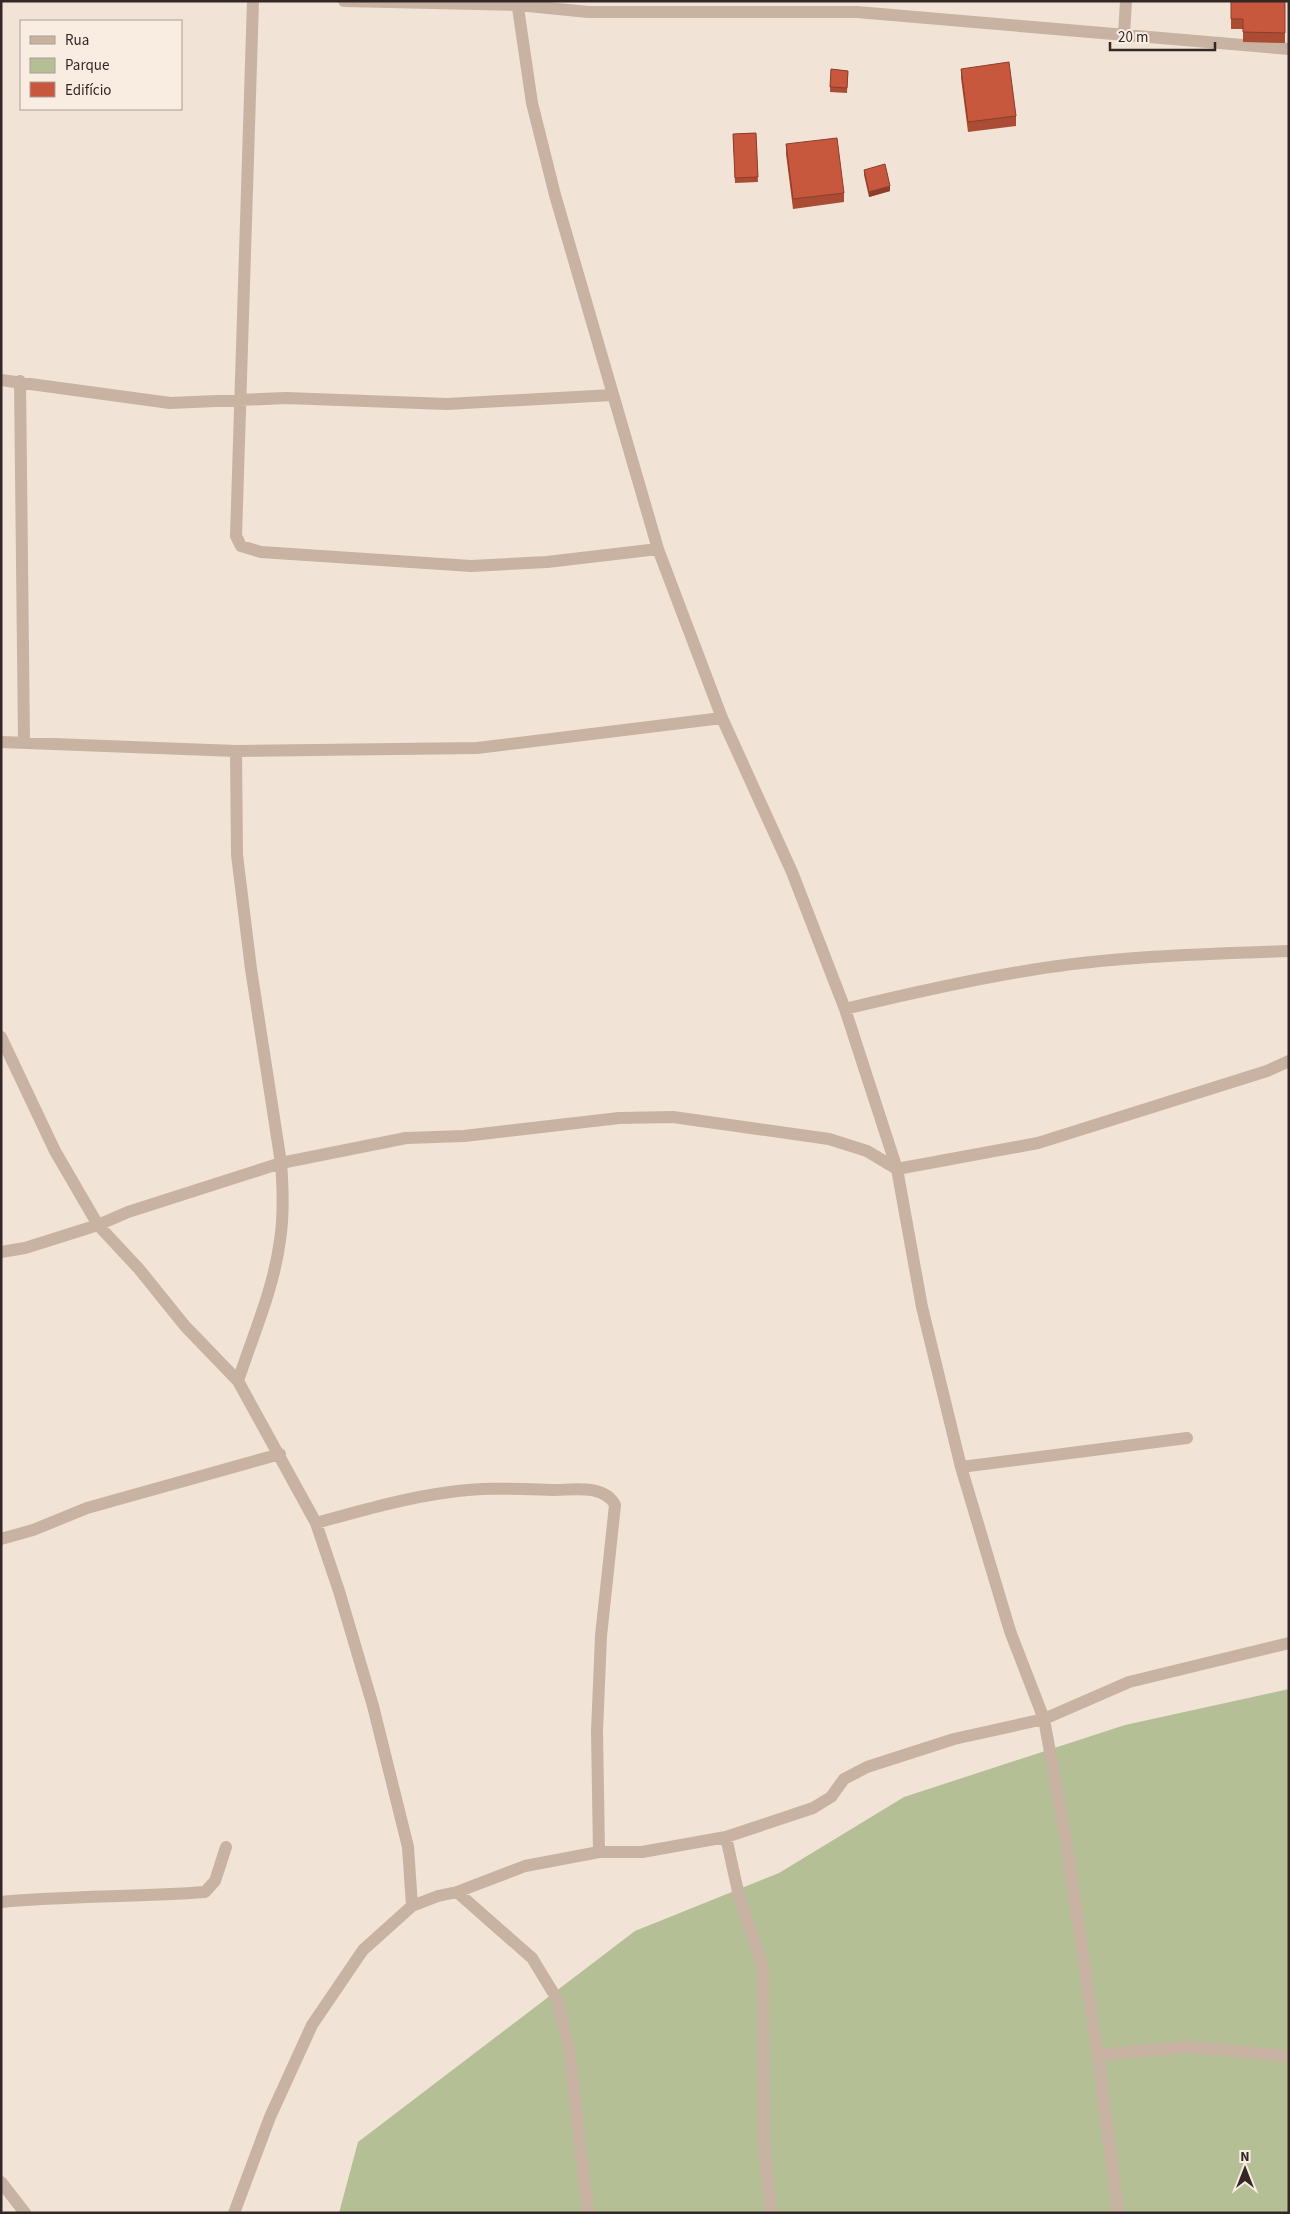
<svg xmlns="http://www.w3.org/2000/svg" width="1290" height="2214" font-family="'Source Sans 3',sans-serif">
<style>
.green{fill:#b4bf96}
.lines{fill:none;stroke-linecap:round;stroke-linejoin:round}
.minor{stroke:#c8b2a2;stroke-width:12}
.wall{fill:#ab4c34}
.shaded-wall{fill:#8b3e2b}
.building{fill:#c7583d;stroke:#8b3e2b}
</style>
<rect width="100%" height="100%" fill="#f1e3d6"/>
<path class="green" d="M1289,1689V2213H339L358,2142L635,1931L779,1873L904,1797L1125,1725Z"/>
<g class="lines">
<path class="minor" d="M253,1L236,536L241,546L261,552L471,566L547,562L658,549
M344,1L518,5L588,12H857L1289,49
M517,1L532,103L555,195L658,549L722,718L792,872L845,1009L897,1169L922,1307L961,1467L1010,1631L1044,1719L1065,1835L1098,2055L1118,2213
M1124,35L1126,1
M1,380L170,403L286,398L447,404L612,395
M20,381L24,742
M1,742L236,751L477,748L722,718
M236,751L237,855L251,969L281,1163C283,1188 284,1215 280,1240C274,1288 253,1335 238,1381
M845,1009C907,994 969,980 1031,970C1116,956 1203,954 1289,951
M1,1037L55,1151L98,1225L139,1269L185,1326L238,1381L316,1523L339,1591L373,1706L408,1847L412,1906
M1,1252L25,1248L98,1225L128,1212L281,1163L406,1138L464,1136L619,1118L673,1117L829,1139L867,1151L897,1169L1038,1143L1267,1071L1289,1061
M961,1467L1187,1438
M316,1523C360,1511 404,1498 450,1492C483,1487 519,1489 553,1490C573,1490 604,1484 615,1505L601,1636L597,1731L599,1852
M1,1539L33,1530L87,1508L280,1454
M726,1837L739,1896L763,1968L764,2142L771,2213
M457,1892L532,1958L557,1999L569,2049L588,2213
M1,1902C69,1896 137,1897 205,1892L215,1881L226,1847
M1098,2055L1187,2047L1289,2056
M1,2182L25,2213
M234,2213L270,2117L312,2025L363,1950L412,1906L438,1896L457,1892L525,1866L599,1852H642L726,1837L813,1808L831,1797L844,1779L867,1767L954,1739L1044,1719L1129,1682L1289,1643"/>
</g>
<path class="wall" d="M1231,1H1285V43L1243,42V29H1231Z
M831,69L848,71L847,93L830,92Z
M961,69L1016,116V126L968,132L961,78Z
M756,133L758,182L735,183L733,134Z
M786,144L844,193V202L793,209L786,154Z
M864,170L890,191L869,197L864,175Z"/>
<path class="shaded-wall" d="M890,186V191L869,197V192Z"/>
<path class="building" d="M1231,1H1285V33L1243,32V19H1231Z
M1009,62L1016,116L968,122L961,69Z
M831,69L848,71L847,88L830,87Z
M756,133L758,177L735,178L733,134Z
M837,138L844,193L793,199L786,144Z
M885,164L890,186L869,192L864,170Z"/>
<rect width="1290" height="2214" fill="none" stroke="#332825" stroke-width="5"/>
<rect x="20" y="20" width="162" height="90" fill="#f9ede2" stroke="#aa9e96"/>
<rect x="30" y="36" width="25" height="8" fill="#c8b2a2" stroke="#aa9e96"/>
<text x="65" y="45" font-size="15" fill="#332825">Rua</text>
<rect x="30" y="58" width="25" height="15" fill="#b4bf96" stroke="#aa9e96"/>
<text x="65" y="70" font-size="15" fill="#332825">Parque</text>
<rect x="30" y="82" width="25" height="15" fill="#c7583d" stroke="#aa9e96"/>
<text x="65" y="95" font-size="15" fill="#332825">Edifício</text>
<g transform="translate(1245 2169)" stroke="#f9ede2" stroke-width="4" paint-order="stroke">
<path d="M0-4L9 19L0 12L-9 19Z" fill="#332825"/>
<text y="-8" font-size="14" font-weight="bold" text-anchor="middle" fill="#332825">N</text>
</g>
<path d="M1110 42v8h105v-8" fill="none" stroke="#332825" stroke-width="2.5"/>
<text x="1118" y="42" font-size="15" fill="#332825" stroke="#f9ede2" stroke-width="4" paint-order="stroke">20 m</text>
</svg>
